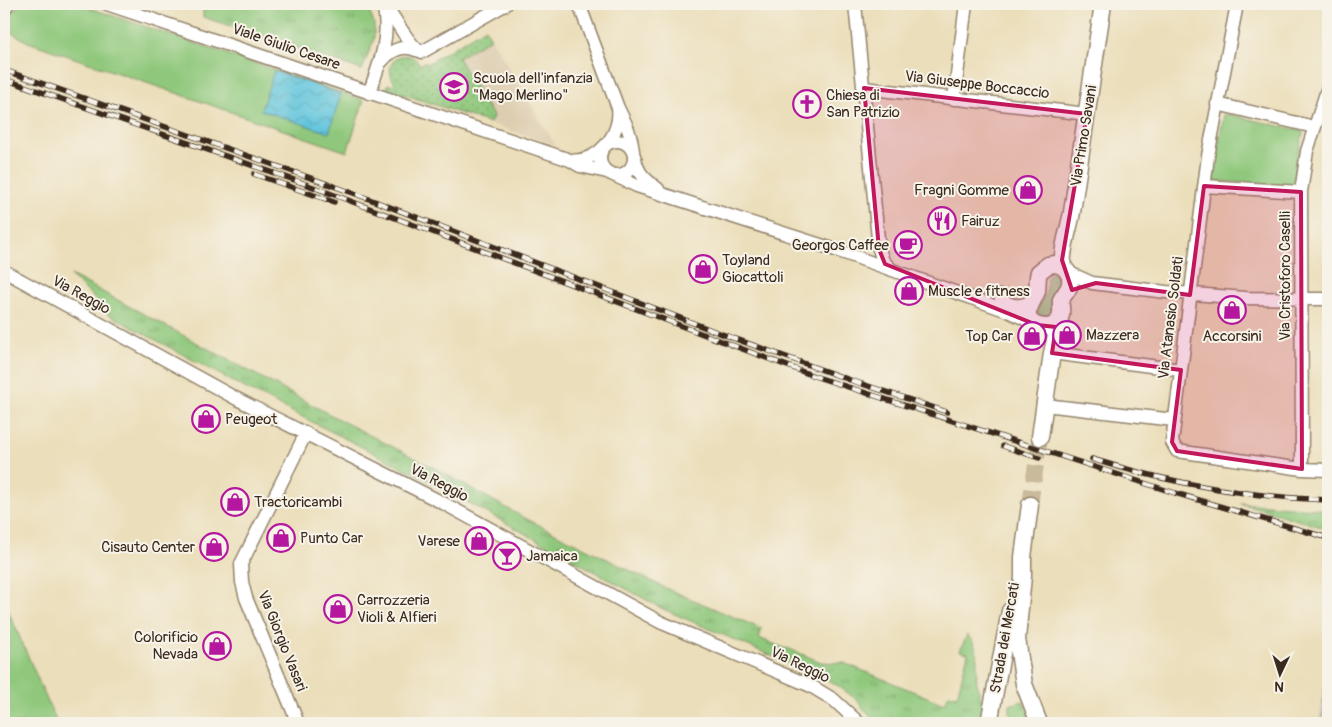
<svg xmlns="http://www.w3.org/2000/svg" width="1332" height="727" font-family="Pangolin,sans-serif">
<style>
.built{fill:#deceb1}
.industrial{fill:url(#industrial-furrows)}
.grass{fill:url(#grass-tufts);stroke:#65794c}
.park{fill:#8fc87b;stroke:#65794c}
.garden{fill:url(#garden-dots);stroke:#65794c}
.water{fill:url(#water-waves);stroke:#4d787e}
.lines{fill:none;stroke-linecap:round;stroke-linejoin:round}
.tertiary-tunnel{stroke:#c8ba9b;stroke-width:16;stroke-dasharray:16 8;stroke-linecap:butt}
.minor-casing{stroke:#93846c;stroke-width:15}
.tertiary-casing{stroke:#93846c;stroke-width:19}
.minor{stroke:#fff;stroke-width:12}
.tertiary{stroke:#fff;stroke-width:16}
.rail-casing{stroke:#3b2a1e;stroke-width:5.5}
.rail{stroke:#f7f3e8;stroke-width:4;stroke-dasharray:11;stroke-linecap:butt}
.marked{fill:#c2185b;fill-opacity:0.2;stroke:#c2185b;stroke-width:4;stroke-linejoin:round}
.labels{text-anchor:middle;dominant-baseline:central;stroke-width:4;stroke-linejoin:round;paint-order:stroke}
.street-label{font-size:15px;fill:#3b2a1e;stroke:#f7f3e8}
.poi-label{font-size:15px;fill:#3b2a1e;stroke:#f7f3e8;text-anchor:start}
</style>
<defs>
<pattern id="industrial-furrows" width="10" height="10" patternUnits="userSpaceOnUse" patternTransform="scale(1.25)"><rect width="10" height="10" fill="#c9c3b8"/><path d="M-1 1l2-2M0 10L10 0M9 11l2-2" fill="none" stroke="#a49f95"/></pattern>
<pattern id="grass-tufts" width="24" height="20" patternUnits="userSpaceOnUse" patternTransform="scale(1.25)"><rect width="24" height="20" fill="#8fc87b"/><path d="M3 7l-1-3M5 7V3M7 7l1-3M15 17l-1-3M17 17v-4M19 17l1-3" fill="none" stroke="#76a364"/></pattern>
<pattern id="garden-dots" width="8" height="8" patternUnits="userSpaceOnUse" patternTransform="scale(1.25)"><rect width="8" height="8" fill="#8fc87b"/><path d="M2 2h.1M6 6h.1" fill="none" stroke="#76a364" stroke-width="1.8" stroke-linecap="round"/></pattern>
<pattern id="water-waves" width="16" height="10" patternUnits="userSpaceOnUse" patternTransform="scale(1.25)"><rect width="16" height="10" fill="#5fc5dd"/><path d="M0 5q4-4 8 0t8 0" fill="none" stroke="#53a9bd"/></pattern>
</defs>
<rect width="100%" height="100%" fill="#f7f3e8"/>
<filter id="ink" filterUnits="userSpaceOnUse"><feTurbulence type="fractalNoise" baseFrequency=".02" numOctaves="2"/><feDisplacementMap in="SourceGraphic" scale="10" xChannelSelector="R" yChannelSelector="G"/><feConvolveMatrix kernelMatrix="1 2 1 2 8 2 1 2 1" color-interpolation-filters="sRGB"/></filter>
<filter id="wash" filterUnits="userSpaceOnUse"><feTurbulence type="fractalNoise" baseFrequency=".0096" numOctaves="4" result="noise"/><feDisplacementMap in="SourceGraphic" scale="20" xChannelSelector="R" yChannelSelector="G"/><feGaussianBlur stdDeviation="1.12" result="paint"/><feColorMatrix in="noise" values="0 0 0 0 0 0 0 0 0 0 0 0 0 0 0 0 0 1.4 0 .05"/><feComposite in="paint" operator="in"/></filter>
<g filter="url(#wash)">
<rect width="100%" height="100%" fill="#ebdeba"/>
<path class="built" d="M485,28L555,145L387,89L388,84L393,86L395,83L391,77L390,70L392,64L396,58L407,55L413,57L420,65L425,62L427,64Z"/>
<path class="industrial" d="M1328,645V723H1320Z"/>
<path class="grass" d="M203,4H366L374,23V39L362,70L203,17Z
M1051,273C1070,273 1054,289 1052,298C1051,303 1052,309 1052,314L1048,318H1043L1038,314V308L1046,293L1047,277Z
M71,275L342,421L438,470L521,516L663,587L762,629L759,638L786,649L787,648L821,662L844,663L944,704L949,694L957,696L968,653L960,651L967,635C982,648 975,666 977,683C978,692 983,701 983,710C982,715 979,719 976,723H875L856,699L834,683L663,609L429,481L239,385L106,313L92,296L71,276Z
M1240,503L1328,510V529Z
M1023,701L1032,723H1015L1010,715V705Z"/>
<path class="park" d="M20,4H78L364,100L347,152L28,42L4,28V22Z
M1226,114L1302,131L1303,133L1297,159L1293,184L1292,186L1215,181L1214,179L1216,155L1224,115Z
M4,601L57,723H4Z"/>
<path class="garden" d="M485,28L491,38L458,58L493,116L490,123L387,89L388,84L393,86L395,83C379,62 408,43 420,65L425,62L427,64Z"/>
<path class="water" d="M274,71L341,94L329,133L261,110Z"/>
</g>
<g filter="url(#ink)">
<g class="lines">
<path class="tertiary-tunnel" d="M1030,505L1040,437"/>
<defs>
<path id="minor" d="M107,4L570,160L580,166L607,172L637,186L836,250L1008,311L1034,323
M384,4C394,15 410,49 422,52L506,4
M579,4L618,108C626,124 631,133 633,151
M855,4L879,249L883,261L892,270
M1237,4L1208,156L1172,442L1177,451L1302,469L1328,470
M4,9L8,4
M381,62C390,51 402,44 416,50
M864,88L1087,114
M369,93C380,63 391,36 383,4
M954,99L966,4
M1217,104L1314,127
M600 158a17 17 0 1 1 34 0a17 17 0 1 1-34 0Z
M635,158C637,173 646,180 658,189
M570,160C597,164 622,134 618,108
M1204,186L1301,192
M1064,268L1072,274L1092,283L1166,292L1246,298L1328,299
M4,271L237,399L443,503L660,622L811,686L834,700L859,723
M1000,296C1008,307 1022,308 1032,300
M1052,353L1181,370
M1045,405L1174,420
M1302,469L1301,192L1307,151L1328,87
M298,723L246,598L242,582L241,564L306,433"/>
<path id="tertiary" d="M1055,264C1066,266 1073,276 1069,287C1067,292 1063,295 1061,300C1060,308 1064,316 1057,322C1053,327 1046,328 1039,326C1017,319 1034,302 1037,291C1038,284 1037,278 1039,272L1048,265Z
M1064,268C1059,257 1070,226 1072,212C1082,143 1093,73 1103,4
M1040,437L1052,353L1060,318
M1030,505L1023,557V576L1017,639L1024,684L1039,723
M989,723L1010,611"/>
</defs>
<use href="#minor" class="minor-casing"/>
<use href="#tertiary" class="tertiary-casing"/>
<use href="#minor" class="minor"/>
<use href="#tertiary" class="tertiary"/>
<defs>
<path id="rail" d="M4,70L356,194L722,334L853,381L947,412
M4,79L300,182L814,376L1175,493L1328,538
M254,174L334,202
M1003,446L1039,458
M1092,459C1169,483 1248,497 1328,500"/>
</defs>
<use href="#rail" class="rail-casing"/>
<use href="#rail" class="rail"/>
</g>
</g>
<path class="marked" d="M864,88L1087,114L1062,260L1072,290L1096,283L1190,295L1204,186L1301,192L1302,469L1177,451L1172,442L1181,370L1052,353L1056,327L1037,325L885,264L879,249Z"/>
<defs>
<symbol id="school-ring" viewBox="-11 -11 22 22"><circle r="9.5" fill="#f7f3e8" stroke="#b5179e" stroke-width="1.5"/><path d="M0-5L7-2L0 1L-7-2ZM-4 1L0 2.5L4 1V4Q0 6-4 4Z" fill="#b5179e"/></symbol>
<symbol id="church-ring" viewBox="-11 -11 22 22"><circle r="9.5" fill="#f7f3e8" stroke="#b5179e" stroke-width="1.5"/><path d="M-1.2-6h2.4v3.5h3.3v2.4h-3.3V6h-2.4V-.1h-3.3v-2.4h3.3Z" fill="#b5179e"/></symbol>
<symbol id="shop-ring" viewBox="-11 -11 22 22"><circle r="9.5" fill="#f7f3e8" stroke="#b5179e" stroke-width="1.5"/><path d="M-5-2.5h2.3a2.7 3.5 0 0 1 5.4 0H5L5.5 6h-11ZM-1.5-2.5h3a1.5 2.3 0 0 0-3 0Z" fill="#b5179e"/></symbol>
<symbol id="restaurant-ring" viewBox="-11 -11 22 22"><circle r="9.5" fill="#f7f3e8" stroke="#b5179e" stroke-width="1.5"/><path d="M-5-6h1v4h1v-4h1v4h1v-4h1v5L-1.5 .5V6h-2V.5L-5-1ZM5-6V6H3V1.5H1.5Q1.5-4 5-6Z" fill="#b5179e"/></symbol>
<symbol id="cafe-ring" viewBox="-11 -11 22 22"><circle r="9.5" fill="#f7f3e8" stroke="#b5179e" stroke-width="1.5"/><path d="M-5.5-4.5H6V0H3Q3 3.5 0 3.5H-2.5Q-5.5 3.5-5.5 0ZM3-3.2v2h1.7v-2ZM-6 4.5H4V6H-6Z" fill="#b5179e"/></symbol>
<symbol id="bar-ring" viewBox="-11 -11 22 22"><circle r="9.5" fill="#f7f3e8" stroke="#b5179e" stroke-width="1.5"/><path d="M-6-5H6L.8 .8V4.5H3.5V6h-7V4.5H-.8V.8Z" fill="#b5179e"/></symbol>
</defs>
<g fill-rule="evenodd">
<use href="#school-ring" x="438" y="71" width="32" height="32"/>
<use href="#church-ring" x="791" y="88" width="32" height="32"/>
<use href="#shop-ring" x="1012" y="174" width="32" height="32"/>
<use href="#restaurant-ring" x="926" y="205" width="32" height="32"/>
<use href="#cafe-ring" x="892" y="229" width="32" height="32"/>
<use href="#shop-ring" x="687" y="253" width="32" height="32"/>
<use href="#shop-ring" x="893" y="275" width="32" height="32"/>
<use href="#shop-ring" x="1216" y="294" width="32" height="32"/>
<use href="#shop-ring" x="1051" y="319" width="32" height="32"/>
<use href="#shop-ring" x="1016" y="320" width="32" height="32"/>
<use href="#shop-ring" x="190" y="403" width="32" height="32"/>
<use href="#shop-ring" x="219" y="486" width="32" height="32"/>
<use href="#shop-ring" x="265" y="522" width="32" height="32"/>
<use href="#shop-ring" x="463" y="525" width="32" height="32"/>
<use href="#shop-ring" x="198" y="531" width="32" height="32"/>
<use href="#bar-ring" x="491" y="540" width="32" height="32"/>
<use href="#shop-ring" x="322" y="593" width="32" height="32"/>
<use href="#shop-ring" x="201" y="630" width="32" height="32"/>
</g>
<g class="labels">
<g class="street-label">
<text transform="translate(286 47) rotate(19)">Viale Giulio Cesare</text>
<text transform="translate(977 85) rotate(7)">Via Giuseppe Boccaccio</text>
<text transform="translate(1084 136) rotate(-81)">Via Primo Savani</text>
<text transform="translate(1285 276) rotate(-90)">Via Cristoforo Caselli</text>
<text transform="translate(81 295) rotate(29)">Via Reggio</text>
<text transform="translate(1171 318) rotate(-83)">Via Atanasio Soldati</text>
<text transform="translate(439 483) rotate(28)">Via Reggio</text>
<text transform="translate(1005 638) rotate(-80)">Strada dei Mercati</text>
<text transform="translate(282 641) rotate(68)">Via Giorgio Vasari</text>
<text transform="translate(800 665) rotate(26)">Via Reggio</text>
</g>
<g class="poi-label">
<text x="473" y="78">Scuola dell'infanzia<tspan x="473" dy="17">"Mago Merlino"</tspan></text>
<text x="826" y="95">Chiesa di<tspan x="826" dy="17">San Patrizio</tspan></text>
<text x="1009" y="190" text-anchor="end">Fragni Gomme</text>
<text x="961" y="221">Fairuz</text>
<text x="889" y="245" text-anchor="end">Georgos Caffee</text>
<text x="722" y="260">Toyland<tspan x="722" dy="17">Giocattoli</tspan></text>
<text x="928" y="291">Muscle e fitness</text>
<text x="1086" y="335">Mazzera</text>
<text x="1013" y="336" text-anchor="end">Top Car</text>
<text x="1232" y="336" text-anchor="middle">Accorsini</text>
<text x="225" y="419">Peugeot</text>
<text x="254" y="502">Tractoricambi</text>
<text x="300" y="538">Punto Car</text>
<text x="460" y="541" text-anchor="end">Varese</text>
<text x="195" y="547" text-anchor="end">Cisauto Center</text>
<text x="526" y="556">Jamaica</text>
<text x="357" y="600">Carrozzeria<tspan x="357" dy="17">Violi &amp; Alfieri</tspan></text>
<text x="198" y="637" text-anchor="end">Colorificio<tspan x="198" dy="17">Nevada</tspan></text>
</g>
</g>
<rect width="1332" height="727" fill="none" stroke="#f7f3e8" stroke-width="20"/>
<g transform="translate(1280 674) rotate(184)" stroke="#f7f3e8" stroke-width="4" paint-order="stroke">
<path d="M0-4L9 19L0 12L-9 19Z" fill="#3b2a1e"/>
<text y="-8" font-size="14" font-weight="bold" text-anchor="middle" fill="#3b2a1e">N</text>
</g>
</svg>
